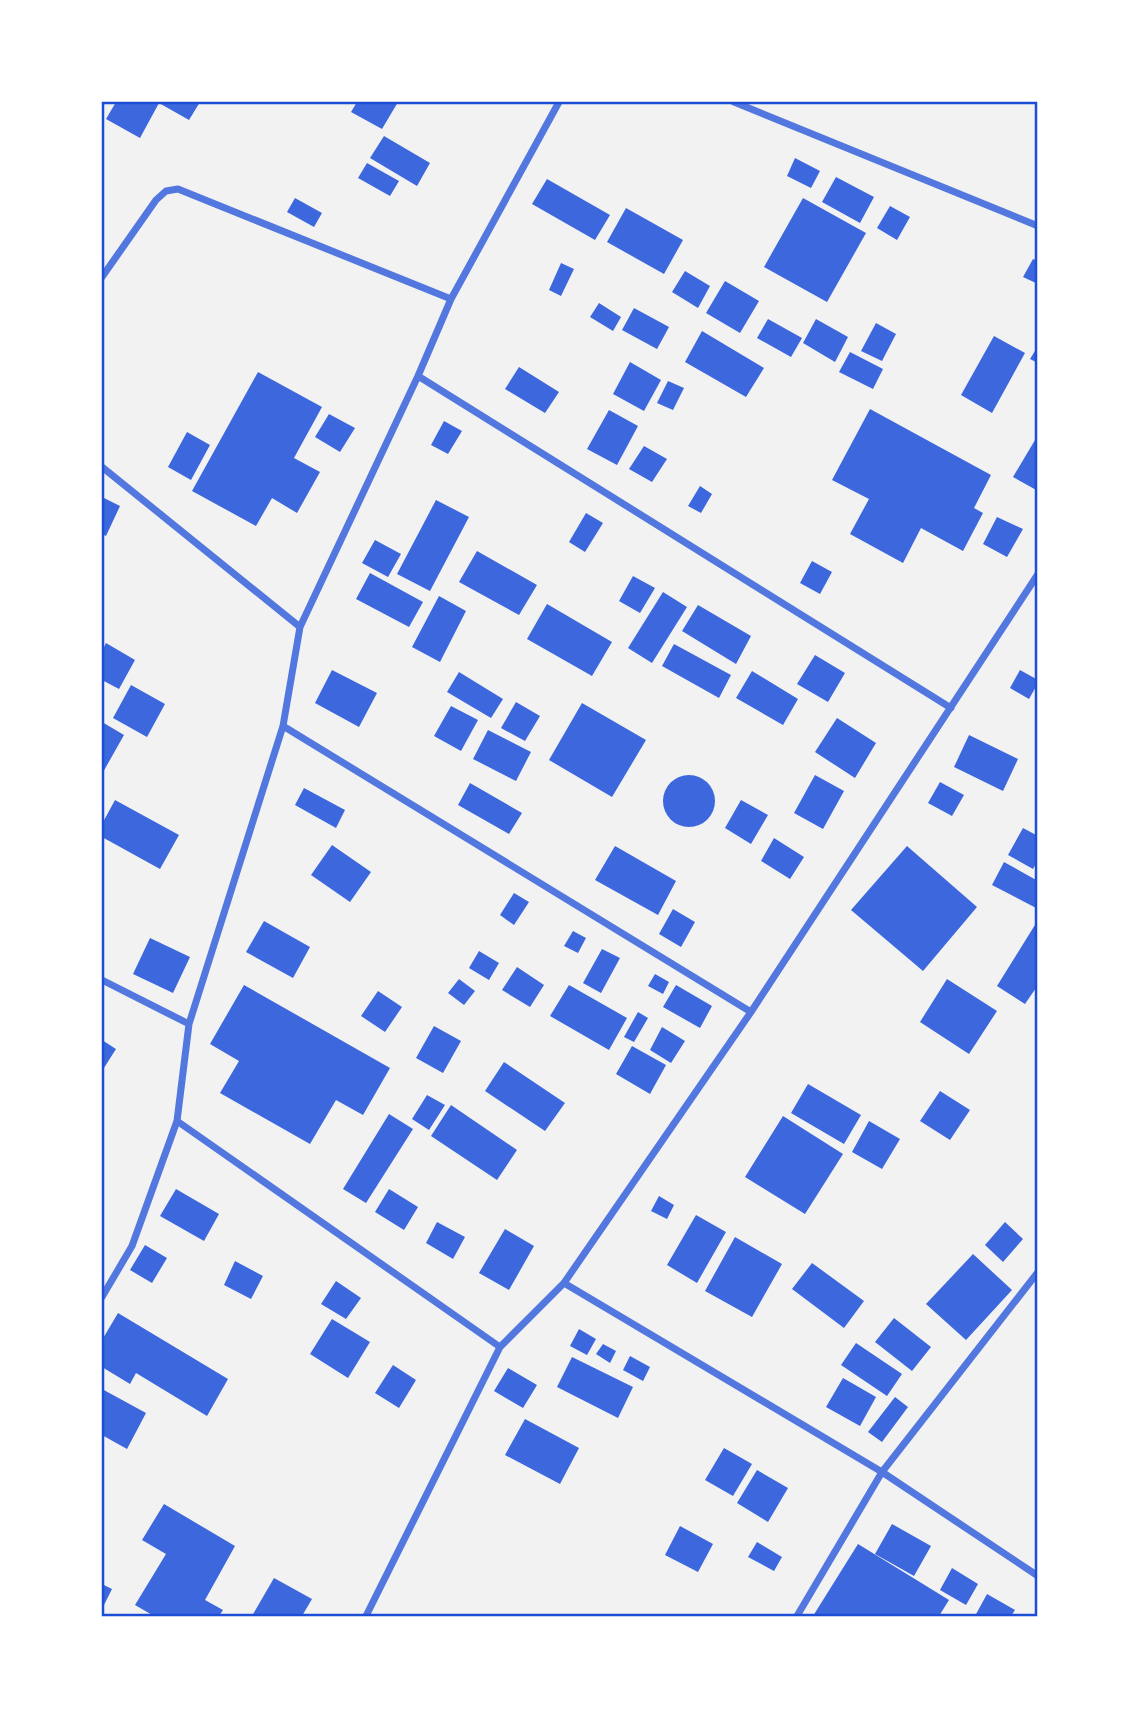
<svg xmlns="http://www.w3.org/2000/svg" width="1139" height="1718" font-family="Arial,sans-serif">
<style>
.building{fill:#3d67dc}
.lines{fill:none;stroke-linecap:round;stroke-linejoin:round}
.minor{stroke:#5277de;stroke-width:7}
.neatline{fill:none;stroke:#1d4ed8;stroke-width:2.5}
</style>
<rect width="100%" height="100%" fill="#f2f2f2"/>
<path class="building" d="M116,102H200L189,120L159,103L140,138L106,119Z
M357,102H398L382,129L351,112Z
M384,136L430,163L417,186L370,158Z
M795,158L820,171L811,188L787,176Z
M367,163L399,181L390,196L358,178Z
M836,177L874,197L860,223L822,202Z
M547,179L610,215L595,240L532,204Z
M295,198L322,213L314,227L287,212Z
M803,198L866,233L827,302L764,267Z
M890,206L910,217L897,240L877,228Z
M626,208L683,240L664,274L607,242Z
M1033,259L1038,261V284L1023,277Z
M561,263L574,269L561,296L549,290Z
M685,271L710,286L698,308L672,292Z
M725,281L759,301L740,333L706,313Z
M599,303L621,317L613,331L590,317Z
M634,308L669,327L657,349L622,330Z
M768,319L802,338L791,357L757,338Z
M816,319L848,337L835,362L803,343Z
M876,323L896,334L882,361L861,351Z
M702,331L764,368L746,397L685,362Z
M994,336L1025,353L992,413L961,395Z
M1038,346V363L1030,359Z
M850,352L883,369L873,389L839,372Z
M630,362L661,380L644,411L613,394Z
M519,367L559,392L545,413L505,389Z
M258,372L322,407L294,458L320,472L297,513L272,498L256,526L192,491Z
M668,381L684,388L673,410L657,403Z
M870,409L991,475L974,508L983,513L963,551L921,528L903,563L850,534L869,499L832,480Z
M609,410L638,426L617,465L587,449Z
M329,414L355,428L340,452L315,437Z
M444,421L462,431L448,454L431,445Z
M187,432L210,445L191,480L168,467Z
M1038,435V491L1013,477Z
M644,446L667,459L652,482L629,469Z
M700,486L712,494L701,513L688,506Z
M102,497L120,506L106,536L102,534Z
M436,500L469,517L430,591L397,574Z
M586,513L603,523L585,552L569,542Z
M997,517L1023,529L1007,557L983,544Z
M375,540L401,554L388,577L362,563Z
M477,551L537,585L519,615L459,582Z
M812,561L832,572L820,594L800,583Z
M370,573L423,602L409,627L356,599Z
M633,576L655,588L640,613L619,601Z
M663,592L687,607L652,663L628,648Z
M439,596L466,611L440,662L412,647Z
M547,604L612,642L592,676L527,639Z
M698,605L751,636L736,664L682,631Z
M106,643L135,660L119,689L102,680V651Z
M674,644L731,675L719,698L662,666Z
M815,655L845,673L828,702L797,684Z
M332,670L377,693L359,727L315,703Z
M1020,670L1038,680V683L1029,699L1010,688Z
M752,671L798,699L783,725L736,698Z
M459,672L503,699L491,718L447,692Z
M131,685L165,704L147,737L113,718Z
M516,702L540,716L525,741L501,728Z
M582,703L646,740L612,797L549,760Z
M451,706L478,720L461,751L434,736Z
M837,718L876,743L855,778L815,752Z
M102,722L124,735L102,774Z
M488,730L531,752L516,781L473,759Z
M969,735L1018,759L1003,791L954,767Z
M663 801a26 26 0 1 1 52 0a26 26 0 1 1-52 0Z
M815,775L844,791L823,829L794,813Z
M940,782L964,795L952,816L928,803Z
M470,783L522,813L509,834L458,805Z
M304,788L345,810L336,828L295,805Z
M115,800L179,835L160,869L102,837V824Z
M741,800L768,815L751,844L725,828Z
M1023,828L1038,836V860L1033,869L1008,855Z
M774,838L804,857L790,879L761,861Z
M332,845L371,872L350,902L311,875Z
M615,846L676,881L658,915L595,880Z
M907,846L977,907L923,971L851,910Z
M1004,862L1038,881V909L992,885Z
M514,893L529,902L514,925L500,915Z
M673,909L695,922L681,947L659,934Z
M1038,920V985L1025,1004L997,986Z
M264,921L310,947L293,978L246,952Z
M573,931L586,938L578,953L564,946Z
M150,938L190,957L173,993L133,974Z
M602,949L620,958L601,993L583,983Z
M479,951L499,963L489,980L469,968Z
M517,967L544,985L530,1007L502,990Z
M655,974L669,982L663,994L648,986Z
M459,979L475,991L464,1005L448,993Z
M947,979L997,1011L969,1054L920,1022Z
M244,985L390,1068L363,1115L336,1100L310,1144L220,1093L239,1061L210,1044Z
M569,985L627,1018L609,1050L550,1016Z
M676,985L712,1006L700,1028L663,1007Z
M378,991L402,1007L385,1032L361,1016Z
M638,1012L648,1018L634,1042L624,1037Z
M434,1026L461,1041L443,1073L416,1058Z
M662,1027L685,1041L671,1063L650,1050Z
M102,1040L116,1049L102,1071Z
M632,1046L666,1065L650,1094L616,1074Z
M504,1062L565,1103L545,1131L485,1091Z
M808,1084L861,1115L844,1144L791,1113Z
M940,1091L970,1110L950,1140L920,1121Z
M427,1095L445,1105L429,1130L412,1119Z
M451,1105L517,1150L497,1180L431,1136Z
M389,1114L413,1129L366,1203L343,1189Z
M783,1116L843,1154L805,1214L745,1177Z
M869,1121L900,1139L882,1169L852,1152Z
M176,1189L219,1214L204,1241L160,1216Z
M389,1189L418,1207L404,1230L375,1212Z
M659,1196L674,1205L667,1219L651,1211Z
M696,1215L726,1232L697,1283L667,1265Z
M437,1222L465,1237L453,1259L426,1243Z
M1005,1222L1023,1239L1003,1262L985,1245Z
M505,1229L534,1246L509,1290L479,1273Z
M735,1237L782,1264L752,1317L705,1291Z
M145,1245L167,1258L152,1283L130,1270Z
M973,1254L1012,1290L966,1340L926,1304Z
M235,1261L263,1276L251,1299L224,1285Z
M812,1263L864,1301L844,1328L792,1289Z
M336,1281L361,1298L346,1319L321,1304Z
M118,1313L228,1379L207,1416L136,1373L130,1384L102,1367V1340Z
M894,1318L931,1347L912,1371L875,1342Z
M332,1319L370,1342L348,1378L310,1354Z
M579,1329L596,1339L587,1355L570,1346Z
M856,1343L902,1374L887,1396L841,1365Z
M603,1344L616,1351L610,1363L596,1354Z
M630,1356L650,1367L643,1381L623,1370Z
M572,1357L633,1387L618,1418L557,1387Z
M393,1365L416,1380L399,1408L375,1393Z
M508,1368L537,1385L523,1408L494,1391Z
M843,1378L876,1397L860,1426L826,1407Z
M102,1389L146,1413L127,1449L102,1435Z
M895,1397L908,1407L882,1442L868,1432Z
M525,1419L579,1448L560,1484L505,1455Z
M724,1448L752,1464L733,1496L705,1480Z
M757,1470L788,1488L768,1522L737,1503Z
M164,1504L235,1546L205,1600L223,1610L219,1616H154L135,1605L166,1554L142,1540Z
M892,1524L931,1546L914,1576L875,1554Z
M680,1526L713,1544L698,1572L665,1555Z
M757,1542L782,1557L774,1571L748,1557Z
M858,1544L949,1600L939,1616H813Z
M952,1568L978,1584L966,1605L940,1590Z
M274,1578L312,1599L302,1616H252Z
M102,1584L112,1589L102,1609Z
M987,1594L1015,1610L1011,1616H975Z"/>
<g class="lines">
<path class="minor" d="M734,102L1038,226
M102,277L156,200L166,191L178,189L451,299
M418,376L951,708
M102,467L300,627
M283,726L751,1012
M102,980L189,1024
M177,1121L500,1347
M564,1283L882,1472L1038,1576
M102,1297L132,1246L177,1121L189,1024L283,726L300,627L418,376L451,299L559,102
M366,1616L500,1347L564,1283L751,1012L1038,574
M797,1616L882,1472L1038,1272"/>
</g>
<rect width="1139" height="1718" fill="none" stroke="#ffffff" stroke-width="206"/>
<rect x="103" y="103" width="933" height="1512" class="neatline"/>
</svg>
